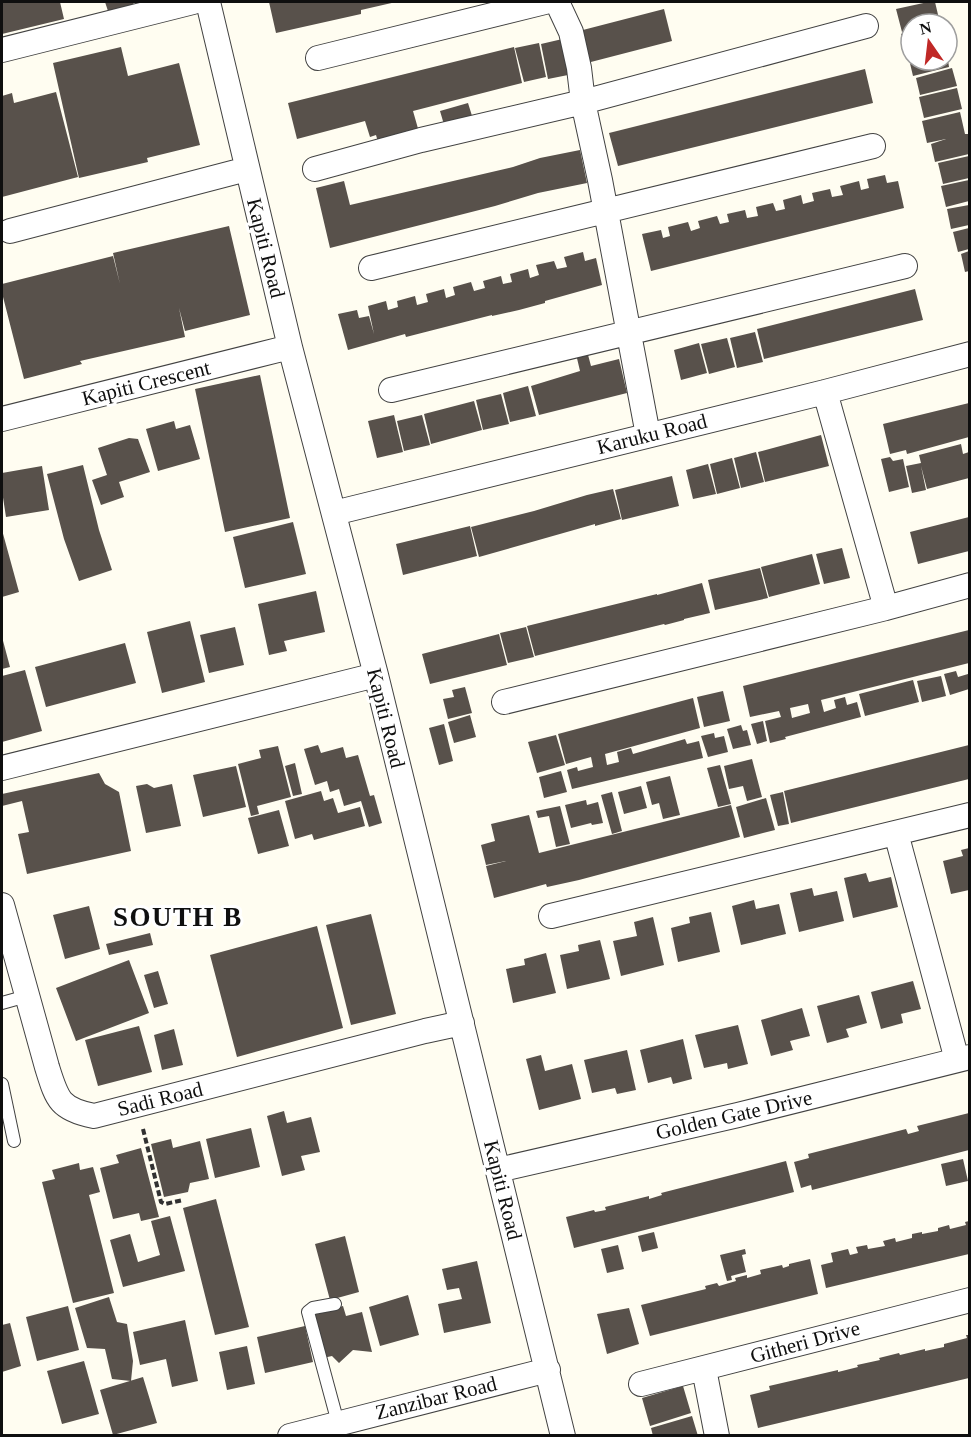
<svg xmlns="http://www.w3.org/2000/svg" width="971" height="1437" font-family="'Times New Roman',serif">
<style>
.building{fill:#58514b;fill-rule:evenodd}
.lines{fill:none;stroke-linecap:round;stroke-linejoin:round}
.lane-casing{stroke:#424242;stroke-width:14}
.street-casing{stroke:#424242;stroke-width:26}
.path{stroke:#313131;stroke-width:4;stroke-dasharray:6 3;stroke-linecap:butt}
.lane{stroke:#fff;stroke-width:12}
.street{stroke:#fff;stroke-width:24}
.labels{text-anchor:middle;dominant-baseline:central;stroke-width:6;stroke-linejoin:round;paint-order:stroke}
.street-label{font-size:21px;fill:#0f0f0f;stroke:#fff}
.district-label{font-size:27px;font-weight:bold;letter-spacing:1.5px;fill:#0f0f0f;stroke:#fff}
</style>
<rect width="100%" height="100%" fill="#fffdf1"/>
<path class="building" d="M2,2H60L64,19L2,34Z
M105,2H133L134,5L108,11Z
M269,2H396L361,10V14L276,33Z
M928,2H935L940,23L911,24V30L902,32L896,9Z
M664,9L672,41L587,63L579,31Z
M911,31V52L906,53L901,34Z
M571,37L578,73L548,79L541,44Z
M539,43L546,77L524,82L515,48Z
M121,47L128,76L179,63L200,145L147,158L148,162L79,178L53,63Z
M514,47L522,83L413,111L419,132L378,142L376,135L370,137L365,121L297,139L288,103Z
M911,54V60H948L949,67L913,76L908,55Z
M952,68L957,86L920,95L916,78Z
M865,69L873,103L618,166L609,133Z
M957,88L962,109L924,118L919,97Z
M56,92L78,177L2,197V96L12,93L14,103Z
M468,103L473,119L445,128L440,111Z
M960,112L965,134H968L969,138V154L935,162L931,144L946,139L927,143L922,121Z
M580,150L587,183L538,193L495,206L330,248L316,188L344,181L350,205L513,167L540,158Z
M969,156V178L943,184L938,163Z
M885,175L887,183L898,181L904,208L651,271L642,234L661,230L663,238L670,236L668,227L688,222L691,231L700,228L698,221L717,216L720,224L729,222L727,214L745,210L747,218L758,216L756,207L773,203L776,211L785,209L783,200L801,195L803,204L814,201L812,193L830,189L832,197L843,195L840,186L859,181L861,190L869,188L867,179Z
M969,180V201L946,207L941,186Z
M969,205V225L951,229L947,209Z
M229,226L250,315L185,331L179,308L185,337L80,361L82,364L24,379L2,293V284L113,256L120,284L113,253Z
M969,228V249L958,252L953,232Z
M969,251V271L965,272L961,254Z
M583,252L585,261L596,258L602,285L545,301V303L519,310L492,316V315L406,337L405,334L348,350L338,314L357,310L359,318L369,316L374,334L368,306L386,301L388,310L398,307L397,301L415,296L417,305L428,302L426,294L444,289L446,298L455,295L453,287L471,282L474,291L485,288L483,281L501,276L503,284L512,282L510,274L528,269L530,278L539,275L536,265L554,261L557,269L567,267L564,257Z
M915,289L923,320L764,359L757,329Z
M755,332L763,362L737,368L730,338Z
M727,338L735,367L709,374L701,344Z
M699,343L707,373L681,380L674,350Z
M587,351L591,366L619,359L627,393L539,415L531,386L580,371L576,354Z
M260,375L290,518L225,532L195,389Z
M528,386L536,416L510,422L503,393Z
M501,394L509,424L483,430L476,400Z
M474,401L482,430L431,444L424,414Z
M969,403V437L907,454L906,450L890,454L883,424Z
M394,415L403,452L377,458L368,421Z
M422,415L430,445L404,451L397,421Z
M174,421L176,429L190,425L200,459L158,471L146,429Z
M821,435L829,466L765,482L758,452Z
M129,438L138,439L150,472L119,482L124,497L101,505L92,480L107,475L98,448Z
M961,444L963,454L969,452V478L927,489L921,466L926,490L912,493L906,466L921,463L919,455Z
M756,452L764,482L741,488L734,458Z
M890,457L893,461L903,459L909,487L889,492L881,459Z
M732,458L740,488L717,494L710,464Z
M708,464L716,494L693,499L686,470Z
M83,465L99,530L112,570L79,581L64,539L47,474Z
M42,466L49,510L6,517L2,491V473Z
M672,476L679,506L622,520L615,490Z
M613,489L621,519L595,526V524L479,557L471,527L534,511L587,495Z
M969,517V551L918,564L910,532Z
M293,522L306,574L245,588L233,537Z
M470,526L477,556L403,575L396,544Z
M2,530L19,592L2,597Z
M842,548L850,578L824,584L816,554Z
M812,554L820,584L769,597L761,567Z
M760,568L768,598L715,610L708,580Z
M702,583L710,613L684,619V620L665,625L664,624L535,656L527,626L657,594V595Z
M316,591L325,632L284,641L287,651L269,655L258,604Z
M190,621L205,682L162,693L147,632Z
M235,627L244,665L209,673L200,635Z
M526,627L534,657L508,663L500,633Z
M969,630V663L821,700L824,712L836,708L834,700L845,697L847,705L857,702L861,717L785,737L786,739L770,743L765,721L781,717L779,711L750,717L743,686ZM808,704L810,713L792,718L790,708Z
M499,634L507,665L430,684L422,654Z
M2,637L10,667L2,669Z
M125,643L136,683L46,707L35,667Z
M25,670L42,731L2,742V676Z
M956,671L958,677L968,674L969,689L950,695L944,674Z
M941,676L946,696L922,702L917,681Z
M913,680L919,702L865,716L859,694Z
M465,687L472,713L448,719L443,699L454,697L452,690Z
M723,691L730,721L704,727L697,697Z
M693,698L700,728L605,754L607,765L619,762L617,752L631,748L633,754L685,739L687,744L699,741L703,758L572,789L567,770L577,767L578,771L593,767L591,757L566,764L558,734Z
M470,715L476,737L454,743L448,722Z
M763,721L767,741L757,744L751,724Z
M444,724L453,761L439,765L429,728Z
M741,725L743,731L747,730L751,745L733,749L727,729Z
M714,733L715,738L724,736L728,752L708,757L701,736Z
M556,735L565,765L537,773L528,742Z
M318,745L321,753L343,747L346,758L358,755L370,796L374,795L382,823L369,827L361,801L344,806L339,789L330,792L327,781L315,785L304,749Z
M969,745V779L791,823L784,791Z
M278,746L291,797L257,806L259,814L251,816L238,764L261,758L259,750Z
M752,759L762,797L747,801L743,786L729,789L724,766Z
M295,763L302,794L293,796L285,766Z
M720,765L731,804L718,807L707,768Z
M236,766L246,807L203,817L193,775Z
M561,771L567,792L544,798L539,777Z
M99,773L105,784L119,792L131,851L27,874L18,834L29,832L22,801L2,806V794Z
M670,776L680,815L663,819L659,803L652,805L646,782Z
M147,784L154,788L172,784L181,826L146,833L136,786Z
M641,786L647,808L624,814L618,792Z
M321,791L324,801L333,798L338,813L360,807L365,826L314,840L312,834L295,839L285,801Z
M612,792L622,831L612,834L601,795Z
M783,792L789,824L778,826L770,795Z
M766,798L775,830L744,838L736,807Z
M586,800L587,805L598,802L603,823L592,825L591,823L571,828L565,805Z
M731,805L740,837L579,880L547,887L546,884L494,898L486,866L506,861L486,865L481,845L495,841L491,824L529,815L539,853Z
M560,806L570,844L556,847L549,816L538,818L536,811Z
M279,810L289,846L258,854L248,818Z
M969,848V890L951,894L943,861L963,856L961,850Z
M866,873L869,882L891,877L898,907L853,918L844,878Z
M812,888L814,896L837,891L844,921L799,932L790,893Z
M754,900L756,909L779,904L786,934L741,945L732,906Z
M89,906L100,949L65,959L53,915Z
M711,912L720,952L678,962L671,928L690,923L689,917Z
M371,914L396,1014L351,1025L326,925Z
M653,917L664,965L621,976L613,941L637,936L634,922Z
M317,926L343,1028L237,1057L210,955Z
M150,933L153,945L109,955L106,944Z
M600,940L610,979L567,989L560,955L579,951L578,945Z
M546,953L556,993L513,1003L506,969L525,965L524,959Z
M129,960L149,1013L76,1041L56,988Z
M158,971L168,1004L154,1008L144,975Z
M913,981L921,1009L901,1014L903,1023L881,1029L871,992Z
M859,995L867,1023L846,1029L849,1037L827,1043L817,1006Z
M802,1008L810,1036L790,1041L793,1050L771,1056L761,1020Z
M738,1025L748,1064L728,1069L727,1063L704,1068L695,1035Z
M139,1026L152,1072L98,1086L85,1040Z
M174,1029L183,1065L162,1070L154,1035Z
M683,1039L692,1079L673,1084L671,1077L648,1083L640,1050Z
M627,1050L636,1090L617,1094L615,1088L592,1093L584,1060Z
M541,1055L545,1071L572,1064L581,1099L539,1110L526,1059Z
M284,1111L287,1123L311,1117L320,1152L301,1156L305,1170L282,1176L267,1116Z
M969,1113V1150L812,1190L811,1185L801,1188L794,1162L809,1158L808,1154L906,1129L908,1134L919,1131L917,1126Z
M251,1128L260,1167L215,1178L206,1139Z
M171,1139L173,1148L200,1141L209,1179L190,1183L188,1192L164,1197L151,1144Z
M141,1148L159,1217L141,1221L139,1213L113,1219L100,1168L119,1163L116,1155Z
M963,1159L968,1181L946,1186L941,1164Z
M786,1161L794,1192L574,1248L566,1217L594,1210L595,1212L606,1210L605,1207L649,1196V1199L662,1195L661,1193Z
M79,1163L80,1170L93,1167L100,1192L89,1195L114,1293L73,1303L42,1182L55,1179L52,1170Z
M216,1199L249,1327L215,1335L183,1208Z
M170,1216L185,1271L123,1287L110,1240L130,1234L138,1262L160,1255L151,1221Z
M969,1221V1254L826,1288L821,1265L833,1262L831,1253L848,1249L850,1255L858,1253L856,1247L867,1245L868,1249L885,1246L883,1241L895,1238L896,1242L912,1238V1234L922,1232V1234L938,1231V1228L949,1225L950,1229L966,1225L965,1222Z
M654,1232L658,1248L642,1252L638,1236Z
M345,1236L359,1292L330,1300L315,1244Z
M618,1245L624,1269L607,1273L601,1249Z
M745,1249L746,1254L742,1255L746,1272L731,1276L732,1280L727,1281L720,1255Z
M810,1259L818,1294L650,1336L641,1305L706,1289L705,1286L717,1283L719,1286L736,1281L735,1278L747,1275V1278L761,1274L760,1270L782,1265L783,1268L789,1266V1264Z
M477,1261L491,1323L444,1333L438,1304L462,1299L459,1288L447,1290L442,1269Z
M408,1295L419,1335L380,1346L369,1307Z
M109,1297L117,1322L127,1324L133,1361L131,1381L112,1379L105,1349L87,1348L75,1308Z
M68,1306L79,1350L37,1361L26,1317Z
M343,1306L346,1316L362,1312L372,1352L353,1350L339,1363L332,1356L323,1358L312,1314Z
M629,1308L639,1344L607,1354L597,1314Z
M185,1320L198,1381L172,1387L166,1359L140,1365L133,1332Z
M10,1323L21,1366L2,1372V1325Z
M305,1326L313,1362L265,1373L257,1337Z
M966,1335H969V1378L758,1428L750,1395L770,1390L769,1386L838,1370V1372L858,1367L857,1365L880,1360L879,1358L899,1353L900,1355L925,1349V1351L944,1347V1344L967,1338Z
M247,1346L255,1384L227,1390L219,1352Z
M84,1361L99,1414L62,1424L47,1371Z
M143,1377L157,1423L113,1435L100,1390Z
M683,1386L691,1413L650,1426L642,1398Z
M692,1416L698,1436H653L651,1428Z"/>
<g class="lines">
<defs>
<path id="lane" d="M2,1003L27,996
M2,1084L14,1141
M335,1304L313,1308L308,1312L338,1423"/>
<path id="street" d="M208,2L290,347L376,675L563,1436
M557,2L571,32L579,68L583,102L600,180L648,435
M2,50L193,2
M318,58L545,2
M315,169L421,140L583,102L866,26
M10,231L247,169
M371,268L873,146
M391,390L905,266
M825,392L886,608
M2,419L290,347
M334,513L825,392L970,354
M504,702L886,608L970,585
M2,768L376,675
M896,833L957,1060
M2,905L47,1067C57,1099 59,1109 94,1116L425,1031L462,1023
M551,916L970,815
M498,1170L738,1115L970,1057
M704,1369L717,1436
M641,1384L970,1300
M290,1436L548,1370"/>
</defs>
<use href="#lane" class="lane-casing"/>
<use href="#street" class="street-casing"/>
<path class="path" d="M143,1129L161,1202L165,1204L183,1200"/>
<use href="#lane" class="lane"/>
<use href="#street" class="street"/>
</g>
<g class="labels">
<g class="street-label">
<text transform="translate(266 248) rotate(76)">Kapiti Road</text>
<text transform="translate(146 383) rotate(-14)">Kapiti Crescent</text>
<text transform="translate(652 434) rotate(-14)">Karuku Road</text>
<text transform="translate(386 718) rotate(76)">Kapiti Road</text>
<text transform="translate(160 1099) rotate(-14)">Sadi Road</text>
<text transform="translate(734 1115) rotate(-13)">Golden Gate Drive</text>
<text transform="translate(503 1190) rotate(76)">Kapiti Road</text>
<text transform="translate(805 1342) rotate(-15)">Githeri Drive</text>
<text transform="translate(436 1398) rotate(-14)">Zanzibar Road</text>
</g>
<g class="district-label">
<text x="178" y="917">SOUTH B</text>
</g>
</g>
<rect width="971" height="1437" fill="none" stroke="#0f0f0f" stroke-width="6"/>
<g transform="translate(929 42) rotate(346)"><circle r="28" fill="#ffffff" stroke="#9f9f9f" stroke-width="1.5"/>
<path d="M0-4.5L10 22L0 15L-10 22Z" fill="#c02826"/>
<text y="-9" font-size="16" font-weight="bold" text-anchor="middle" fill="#0f0f0f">N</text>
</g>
</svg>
